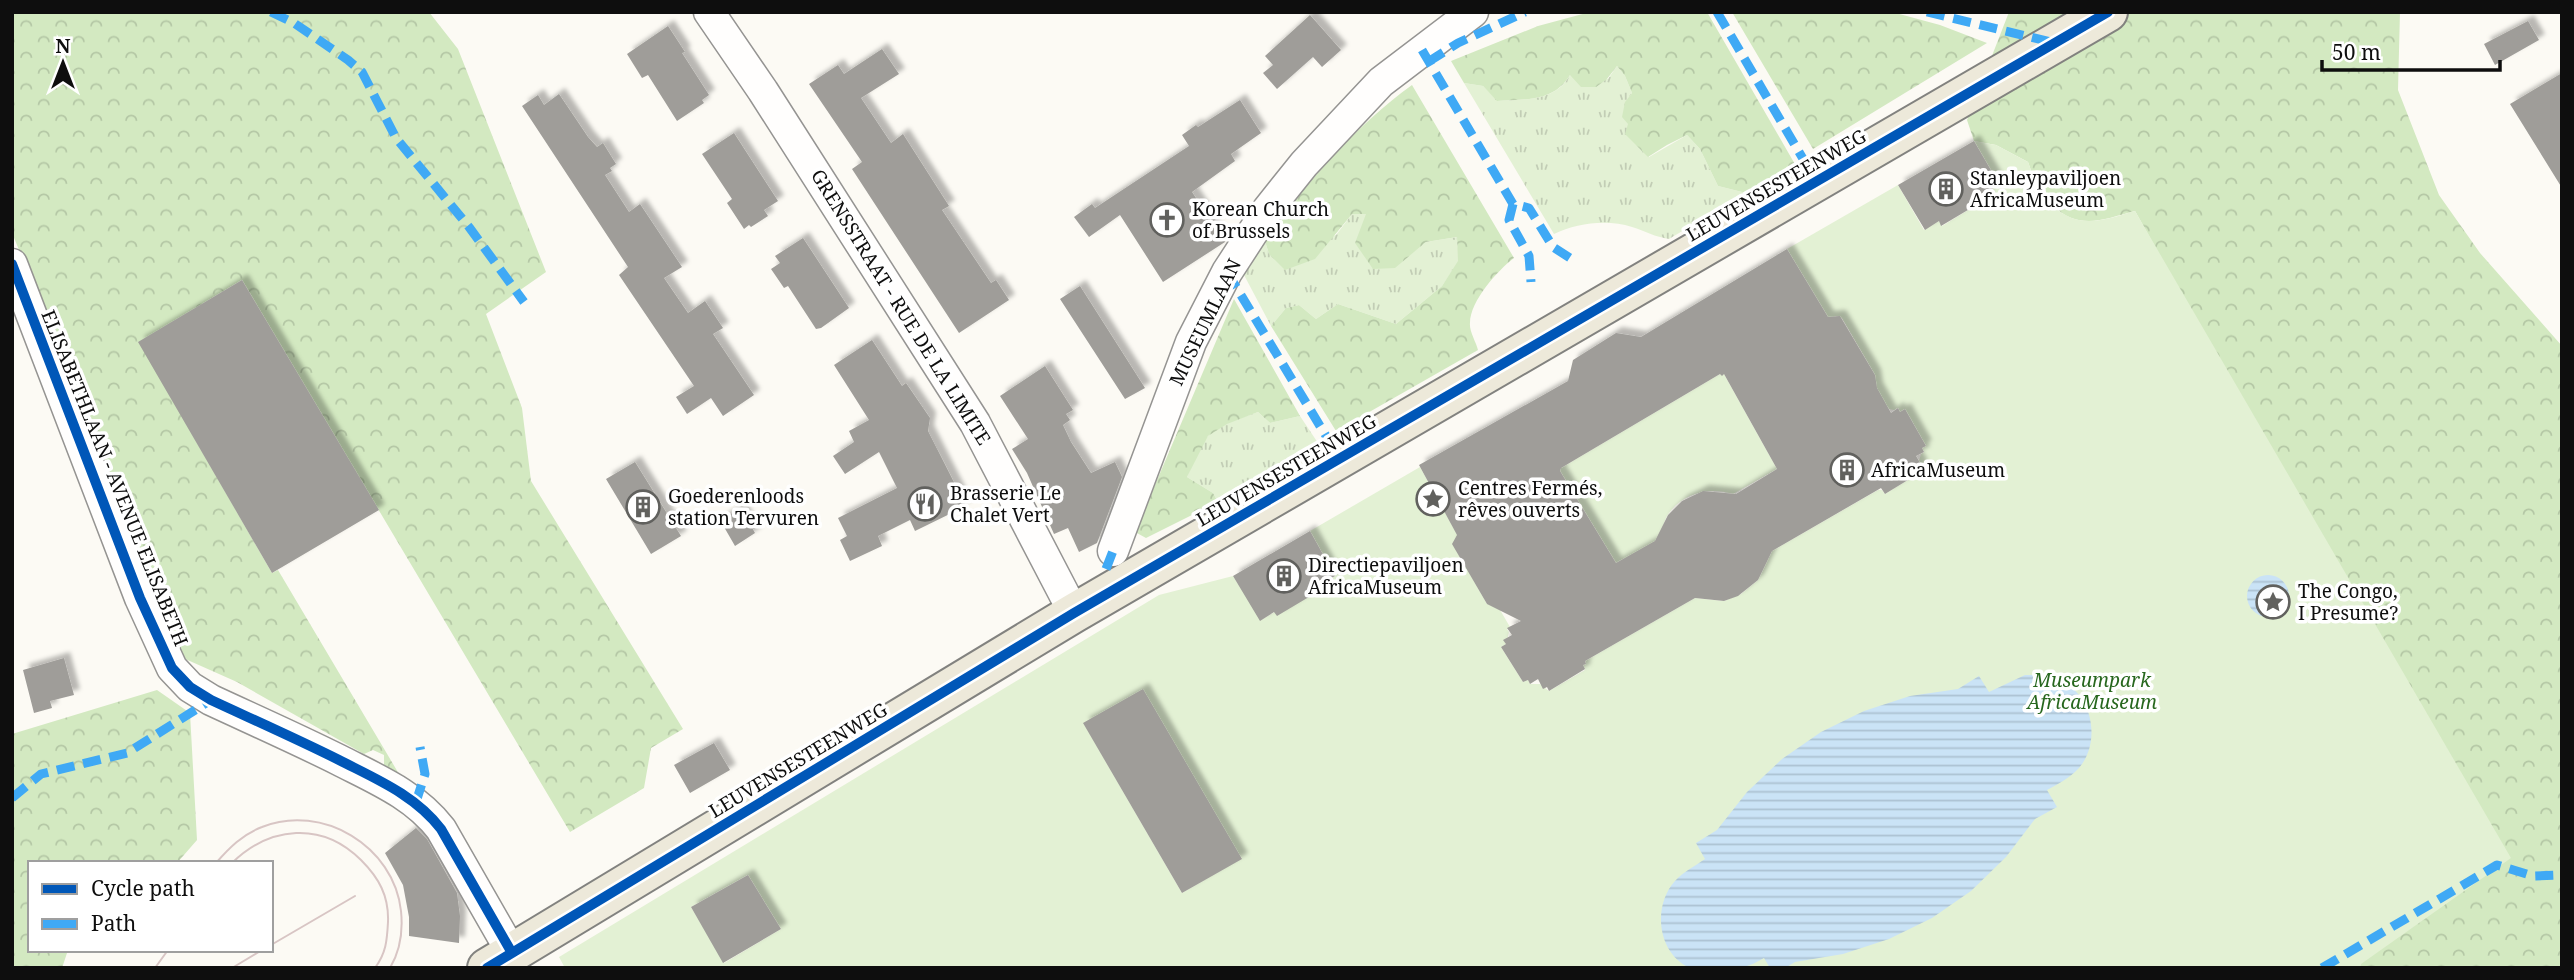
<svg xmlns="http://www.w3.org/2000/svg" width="2574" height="980" font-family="'Noto Serif',serif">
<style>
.grass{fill:url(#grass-tufts)}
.forest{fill:url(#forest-crowns)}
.park{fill:#e3f1d4;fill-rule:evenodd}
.water{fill:url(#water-rules)}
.building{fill:#9f9d99;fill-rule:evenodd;filter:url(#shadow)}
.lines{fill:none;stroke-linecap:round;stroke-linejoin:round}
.minor-casing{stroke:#959492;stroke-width:33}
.major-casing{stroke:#82827f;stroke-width:42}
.minor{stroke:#fffefd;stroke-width:30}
.major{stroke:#ede9da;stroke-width:38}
.tram{stroke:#d8c5c4;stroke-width:2}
.quiet{stroke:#3fa9f5;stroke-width:9;stroke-dasharray:18 9;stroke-linecap:butt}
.cycleway-casing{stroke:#fff;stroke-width:15}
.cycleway{stroke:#0057b8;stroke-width:10}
.labels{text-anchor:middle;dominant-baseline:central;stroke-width:7;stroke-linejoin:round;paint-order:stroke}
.poi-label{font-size:19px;fill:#0e0e0e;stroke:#fff;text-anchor:start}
.street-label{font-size:19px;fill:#0e0e0e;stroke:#fff}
.park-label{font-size:19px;font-style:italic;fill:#27671e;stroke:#fff}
</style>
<defs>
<pattern id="grass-tufts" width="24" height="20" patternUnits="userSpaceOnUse" patternTransform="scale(1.75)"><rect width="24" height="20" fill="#e3f1d4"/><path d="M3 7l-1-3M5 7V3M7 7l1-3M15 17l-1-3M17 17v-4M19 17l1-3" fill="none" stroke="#c2cdb5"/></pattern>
<pattern id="forest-crowns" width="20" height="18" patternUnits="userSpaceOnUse" patternTransform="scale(1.75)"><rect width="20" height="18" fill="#d3e9c1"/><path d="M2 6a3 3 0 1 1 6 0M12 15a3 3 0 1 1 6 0" fill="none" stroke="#b4c7a5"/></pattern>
<pattern id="water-rules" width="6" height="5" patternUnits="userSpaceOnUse" patternTransform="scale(1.75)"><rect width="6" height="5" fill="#cae3f6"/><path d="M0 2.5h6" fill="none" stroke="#acc2d2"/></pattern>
<filter id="shadow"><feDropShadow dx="6" dy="-6" stdDeviation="2" flood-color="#0004"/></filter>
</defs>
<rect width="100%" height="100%" fill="#fcfaf4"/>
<path class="grass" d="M1617,66L1625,76L1632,93L1625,103L1628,124L1649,157L1687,135L1700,149L1718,186L1746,193L1669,239C1655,237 1645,231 1632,227C1607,219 1577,223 1554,234L1464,83L1483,86L1498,101C1525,99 1555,102 1570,75L1608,79Z
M1352,214H1367L1395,267L1426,242L1457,237L1459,261L1442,286L1396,324L1338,304L1316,319L1299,305L1286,308L1271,326L1244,275L1265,241L1269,254L1336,235Z
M1258,412L1270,423L1300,416L1318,443L1218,502L1213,493L1187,477C1193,464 1198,447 1208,436C1220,423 1242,418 1258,412Z"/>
<path class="forest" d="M12,12H429L458,49L546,272L486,314L522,408L531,481L683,729L651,748L644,788L570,832L242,280L139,342L272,573L278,570L399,774L384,765V755L373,750L364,754L237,682L183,658L90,421L12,233Z
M1590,12H1707L1796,166L1746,193L1718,186L1700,149L1687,135L1667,145L1648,157L1625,134L1628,124L1622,117L1625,102L1632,93L1625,76L1617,66L1607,79L1596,87H1581L1570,75C1554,102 1526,99 1497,101L1483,86L1464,83L1451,61L1538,26Z
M1732,12H1892L1940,25L1987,43L1813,149Z
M2009,12H2400L2398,90L2439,195L2480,253L2562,346V968H2197L2168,270L2135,211C2104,219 2080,231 2053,206L2044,207L2028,162L1996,145L1974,141L1967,120Z
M1412,85L1514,258C1498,270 1470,301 1470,323C1469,331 1476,342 1478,350L1336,431L1271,326L1286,308L1299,305L1316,319L1338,304L1396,324L1442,286L1458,261L1457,237L1426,242L1395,268L1373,269L1355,243L1366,214H1352L1315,259L1285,270L1269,254L1265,241C1305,184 1355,126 1412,85Z
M1234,299L1300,416L1270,423L1258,412L1227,424L1208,436L1187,477L1213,493L1218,502L1146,538L1135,532Z
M157,690L190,713L197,840L177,863H30V950H68L62,968H12V734Z"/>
<path class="park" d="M1974,141L1996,145L2028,162L2044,207L2053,206C2079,230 2105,220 2135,211L2511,858L2361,964L2360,968H565L559,957L1159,595L1233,576L1261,620L1335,576L1310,531L1420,467L1459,538L1454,546L1487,604L1496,603L1510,627L1507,629L1509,632L1506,644L1501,647L1523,682L1528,680L1530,684H1540L1549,691L1585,670L1583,665L1586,664L1585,661L1695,598L1724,601L1741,594L1758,580L1772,551L1878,490H1882L1885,494L1921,472L1919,468L1922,466L1919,461L1921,454L1924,452L1922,448L1926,446L1905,409L1900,412L1898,408L1894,410L1889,409L1884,402L1882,408L1874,382L1875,375L1842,318L1835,316L1831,322L1787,249L1898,185L1924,230L1939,221L1942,226L1988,198L1985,193L1999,184ZM1084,724L1241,859L1182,893ZM748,875L781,929L724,963L691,907Z
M1720,374H1724L1777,469L1733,494C1708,486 1679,494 1666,518C1663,524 1662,533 1658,538C1650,548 1628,556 1616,563L1560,471L1561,468Z"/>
<path class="water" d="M2247 596a21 21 0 1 1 42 0a21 21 0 1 1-42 0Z
M2025,675C2038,675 2050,675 2063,682C2093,697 2101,742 2079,768C2070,778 2058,784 2047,790L2057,807L2035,819L2006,857L1971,891L1932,918L1889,939L1843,954L1795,962L1785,968H1770L1764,958C1746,969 1739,968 1718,968C1709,968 1694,970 1686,966C1657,950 1653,905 1675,881C1683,872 1695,866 1705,859L1696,843L1717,830L1747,792L1782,759L1821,732L1864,711L1910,696L1958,689L1979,676L1989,692Z"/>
<path class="building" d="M1310,15L1341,50L1322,67L1313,57L1277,89L1263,73L1273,65L1265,56Z
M2528,21L2539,40L2495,65L2484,44Z
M668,26L685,52L682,53L709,95L702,100L704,103L677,121L648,75L642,78L627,54Z
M882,49L899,74L861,98L891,143L903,134L949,206L942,210L991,283L996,280L1009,300L959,333L852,169L862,162L809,84L838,65L844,74Z
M2562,73V188L2510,104Z
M559,94L588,137L597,147L603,143L616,164L610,168L612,171L605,175L629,212L640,204L682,267L664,278L688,313L705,301L723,328L713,334L754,395L723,416L711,398L687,414L676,397L694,386L619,275L628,267L522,106L538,95L544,105Z
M1240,100L1261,133L1231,154L1235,161L1192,192L1225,242L1163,282L1120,215L1089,237L1074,217L1092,204L1095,208L1189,146L1182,135L1196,125L1198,127Z
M734,133L778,201L764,210L768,216L751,227L749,225L744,229L727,203L732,199L702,154Z
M1974,141L1999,184L1985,193L1988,198L1941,226L1939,221L1925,230L1898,185Z
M803,238L849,308L821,328L816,329L788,286L784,288L771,269L780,263L775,256Z
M1787,249L1828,317L1840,316L1875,375L1877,388L1891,413L1898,408L1900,412L1905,409L1926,446L1922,448L1924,452L1916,456L1922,466L1919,468L1921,472L1885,494L1881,488L1772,551L1758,580L1738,596L1724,601L1695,598L1585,661L1586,664L1583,665L1585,669L1549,691L1547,687L1543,689L1538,679L1530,684L1528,680L1523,682L1501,647L1506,644L1503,640L1512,635L1507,628L1521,621L1487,604L1452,544L1457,535L1419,465L1568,381L1573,360L1616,333L1641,337ZM1720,374L1722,376L1724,374L1777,469L1736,494L1703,491L1682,501L1668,515L1655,541L1616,563L1560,471L1561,468Z
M242,280L379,510L272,573L138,342Z
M1080,286L1145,388L1125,399L1060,299Z
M872,340L902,386L906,383L930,418L928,431L966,506L915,531L910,520L878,536L882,546L850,561L840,540L847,536L838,518L897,488L879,452L845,474L833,456L854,442L849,431L869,420L834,365Z
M1045,366L1073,410L1066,414L1070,420L1063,425L1071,442L1091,473L1115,462L1122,477L1097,543L1079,552L1068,528L1054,534L1027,473L1012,449L1028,439L1000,396Z
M635,462L681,536L651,554L606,479Z
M741,508L755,533L735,546L720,520Z
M1310,531L1335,576L1321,584L1324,588L1277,616L1274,612L1260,621L1233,576Z
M64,658L74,695L50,701L52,708L34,713L23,670Z
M1143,689L1242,859L1182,893L1083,723Z
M714,743L730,770L690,793L674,765Z
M416,828L427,839L457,893L460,916L459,943L409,936V917L403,885L385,853Z
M748,875L781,929L723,963L691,907Z"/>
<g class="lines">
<defs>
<path id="minor" d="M709,12L763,91L975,423L1074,613
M12,264L140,598L172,668L190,687L211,700C254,720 297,739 339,760C376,779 415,795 441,829L512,953
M1113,551L1191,342L1227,272L1268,209L1304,164L1381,82L1473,12"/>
<path id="major" d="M487,968L1074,613L2108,12"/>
</defs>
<use href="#minor" class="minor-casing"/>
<use href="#major" class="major-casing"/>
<use href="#minor" class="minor"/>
<use href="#major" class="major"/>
<path class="tram" d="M216,863C229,848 243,834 262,827C322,803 394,846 401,911C403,930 400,951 390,968
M232,863C270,826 322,821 361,860C379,878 389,896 388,922C387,941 386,953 375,968
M271,945L355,896
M155,968L168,950
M232,968L262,950"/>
<path class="quiet" d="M271,12L294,23L348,60L362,72L396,138L469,227L524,302
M1717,12L1816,181
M1927,12L2055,43
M1422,50L1513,204L1529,208L1553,247L1570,258
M1428,62L1458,43L1525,12
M1513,204L1509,220L1529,256L1531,282
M1227,272L1340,459
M1106,569L1113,551
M12,798L41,774L127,753L211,700
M416,802L425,774L420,747
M2322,968L2497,865L2533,876L2562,875"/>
<defs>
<path id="cycleway" d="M12,264L140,598L172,668L190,687L211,700C254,720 297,739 339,760C376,779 415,795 441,829L512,953
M487,968L1074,613L2108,12"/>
</defs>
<use href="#cycleway" class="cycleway-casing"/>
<use href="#cycleway" class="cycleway"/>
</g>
<defs>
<symbol id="building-ring" viewBox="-11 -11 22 22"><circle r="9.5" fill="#fff" stroke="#61615e" stroke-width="1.5"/><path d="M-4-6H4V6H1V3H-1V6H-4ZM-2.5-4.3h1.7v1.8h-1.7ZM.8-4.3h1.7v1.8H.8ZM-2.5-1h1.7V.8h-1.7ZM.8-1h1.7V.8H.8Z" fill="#61615e"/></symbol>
<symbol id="church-ring" viewBox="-11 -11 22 22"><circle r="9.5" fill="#fff" stroke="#61615e" stroke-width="1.5"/><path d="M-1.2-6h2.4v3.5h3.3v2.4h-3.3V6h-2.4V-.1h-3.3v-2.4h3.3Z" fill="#61615e"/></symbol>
<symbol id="sight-ring" viewBox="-11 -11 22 22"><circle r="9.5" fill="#fff" stroke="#61615e" stroke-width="1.5"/><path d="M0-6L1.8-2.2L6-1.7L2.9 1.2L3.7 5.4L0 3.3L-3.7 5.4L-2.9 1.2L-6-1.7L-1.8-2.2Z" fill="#61615e"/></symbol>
<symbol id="restaurant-ring" viewBox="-11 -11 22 22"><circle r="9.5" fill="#fff" stroke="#61615e" stroke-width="1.5"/><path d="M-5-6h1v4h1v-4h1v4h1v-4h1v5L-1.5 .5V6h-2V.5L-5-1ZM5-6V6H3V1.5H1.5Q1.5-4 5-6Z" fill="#61615e"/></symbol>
</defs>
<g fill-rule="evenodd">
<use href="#building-ring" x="1927" y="170" width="38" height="38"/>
<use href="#church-ring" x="1148" y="201" width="38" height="38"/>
<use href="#building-ring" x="1828" y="451" width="38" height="38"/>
<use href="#sight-ring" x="1414" y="480" width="38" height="38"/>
<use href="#restaurant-ring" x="906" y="485" width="38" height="38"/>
<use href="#building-ring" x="624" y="488" width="38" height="38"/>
<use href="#building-ring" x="1265" y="557" width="38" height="38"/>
<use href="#sight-ring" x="2254" y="583" width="38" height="38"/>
</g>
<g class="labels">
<g class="poi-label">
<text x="1970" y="178">Stanleypaviljoen<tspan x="1970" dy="22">AfricaMuseum</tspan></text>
<text x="1192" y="209">Korean Church<tspan x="1192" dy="22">of Brussels</tspan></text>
<text x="1871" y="470">AfricaMuseum</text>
<text x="1458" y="488">Centres Fermés,<tspan x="1458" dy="22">rêves ouverts</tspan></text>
<text x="950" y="493">Brasserie Le<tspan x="950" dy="22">Chalet Vert</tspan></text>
<text x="668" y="496">Goederenloods<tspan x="668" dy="22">station Tervuren</tspan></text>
<text x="1308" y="565">Directiepaviljoen<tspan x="1308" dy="22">AfricaMuseum</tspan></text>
<text x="2298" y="591">The Congo,<tspan x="2298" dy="22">I Presume?</tspan></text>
</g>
<g class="street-label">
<text transform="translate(1776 185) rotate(-30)">LEUVENSESTEENWEG</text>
<text transform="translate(901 307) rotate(58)">GRENSSTRAAT - RUE DE LA LIMITE</text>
<text transform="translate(1205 322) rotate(-64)">MUSEUMLAAN</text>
<text transform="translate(1286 470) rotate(-30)">LEUVENSESTEENWEG</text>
<text transform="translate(115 478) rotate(68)">ELISABETHLAAN - AVENUE ELISABETH</text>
<text transform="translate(798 760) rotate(-31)">LEUVENSESTEENWEG</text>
</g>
<g class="park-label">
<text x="2092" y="680">Museumpark<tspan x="2092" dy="22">AfricaMuseum</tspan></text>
</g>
</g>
<rect width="2574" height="980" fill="none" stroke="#0e0e0e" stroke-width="28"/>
<rect x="28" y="861" width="245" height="91" fill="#ffffff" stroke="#9f9f9f" stroke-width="2"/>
<rect x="42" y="884" width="35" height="10" fill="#0057b8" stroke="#9f9f9f" stroke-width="2"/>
<text x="91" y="896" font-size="21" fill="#0e0e0e">Cycle path</text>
<rect x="42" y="919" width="35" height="10" fill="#3fa9f5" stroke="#9f9f9f" stroke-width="2"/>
<text x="91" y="931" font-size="21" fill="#0e0e0e">Path</text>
<g transform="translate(63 63)" stroke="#ffffff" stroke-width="5" paint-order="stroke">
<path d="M0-5L12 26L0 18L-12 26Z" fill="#0e0e0e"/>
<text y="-10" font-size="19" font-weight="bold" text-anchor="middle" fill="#0e0e0e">N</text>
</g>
<path d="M2322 60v10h178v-10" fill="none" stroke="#0e0e0e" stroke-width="3.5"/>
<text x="2332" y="60" font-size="21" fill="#0e0e0e" stroke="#ffffff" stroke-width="5" paint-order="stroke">50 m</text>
</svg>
